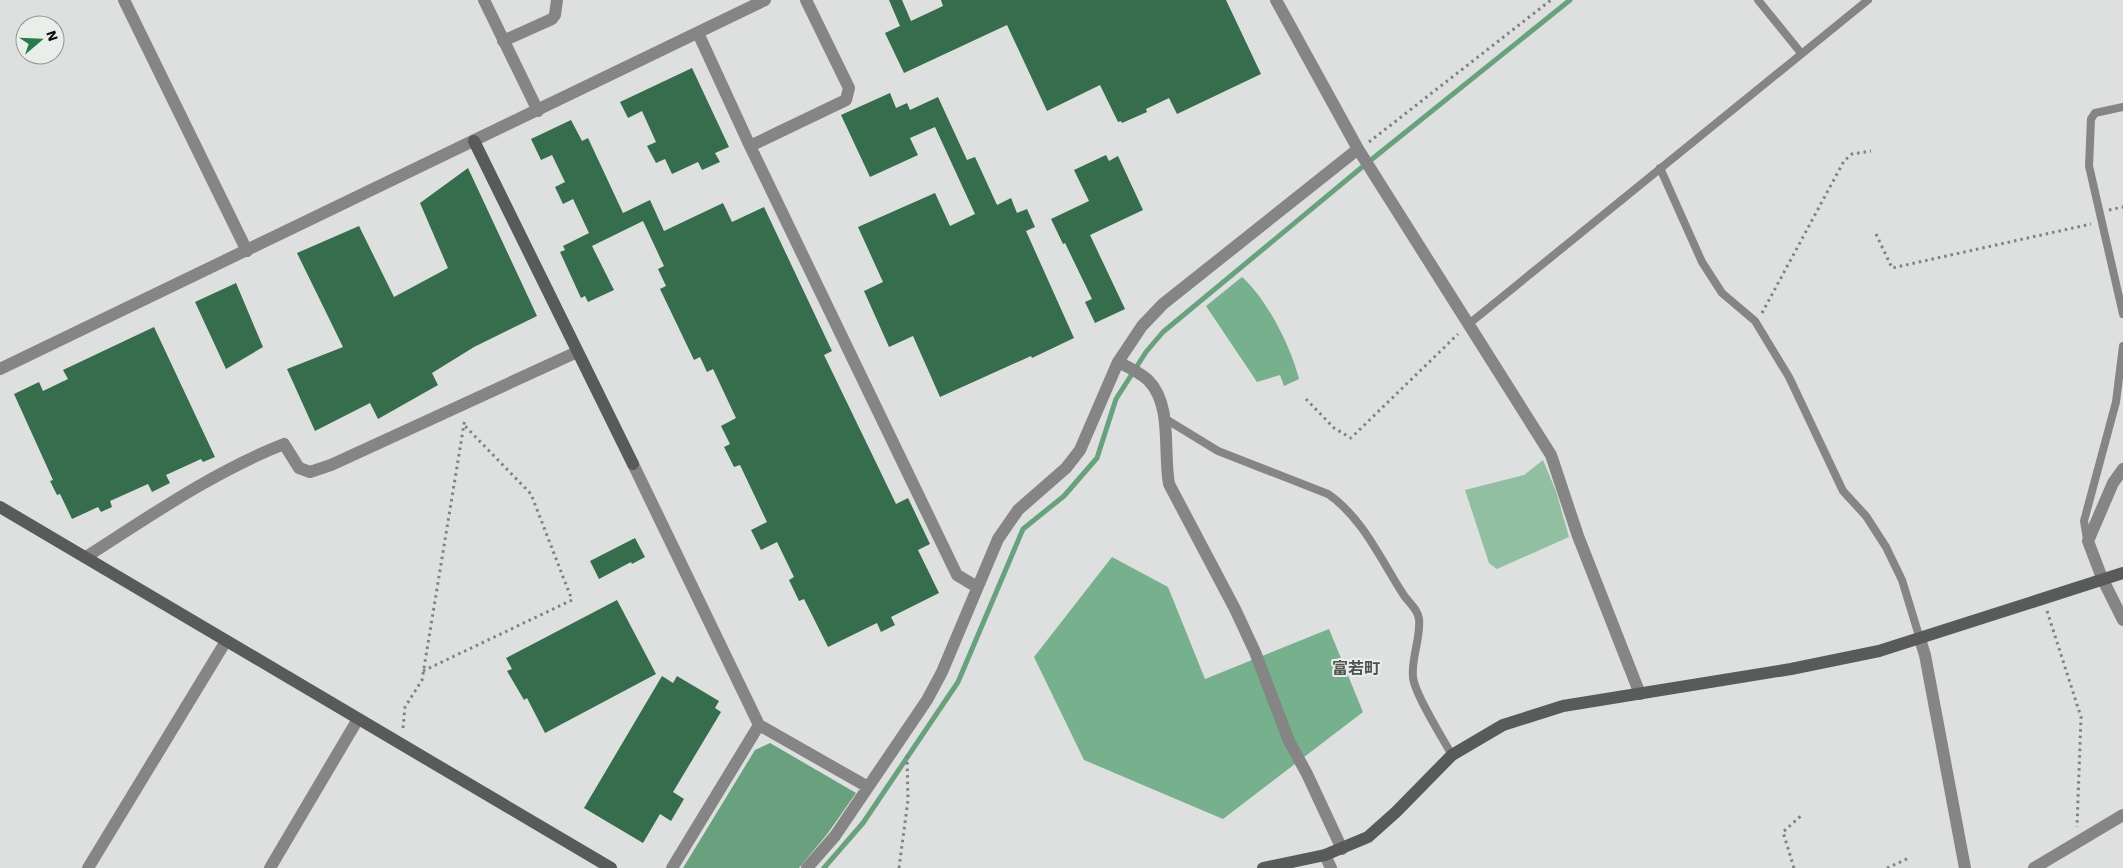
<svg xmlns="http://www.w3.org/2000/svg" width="2123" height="868" font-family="'Work Sans','Noto Sans JP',sans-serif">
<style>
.green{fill:#92bea2}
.forest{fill:#77b08c}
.water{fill:#69a17e}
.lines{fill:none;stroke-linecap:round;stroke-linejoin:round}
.stream{stroke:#69a17e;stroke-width:5}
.building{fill:#366d4c}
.path{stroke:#808281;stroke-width:3;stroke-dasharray:2.5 4;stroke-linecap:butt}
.lane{stroke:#848584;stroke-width:8}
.street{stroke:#848584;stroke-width:12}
.secondary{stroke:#595b5a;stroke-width:12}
.labels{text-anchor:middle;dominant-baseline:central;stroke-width:4;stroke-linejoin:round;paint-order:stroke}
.quarter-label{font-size:16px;font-weight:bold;fill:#4f5250;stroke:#eaeeeb}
</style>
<rect width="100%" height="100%" fill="#dde0de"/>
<path class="green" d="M1543,460L1556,491L1569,537L1497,569L1489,563L1465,490L1524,475Z"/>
<path class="forest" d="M1242,277C1267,299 1291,347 1299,379L1284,386L1280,375L1257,382L1206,306Z
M1112,557L1168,587L1205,679L1329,629L1363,712L1223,819L1084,760L1034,657Z"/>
<path class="water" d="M770,743L856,793L828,833L799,868H683L755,750Z"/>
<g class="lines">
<path class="stream" d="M824,868L863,823L958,682L1023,529L1064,496L1097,458L1116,399L1146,352L1163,332L1361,168L1570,0"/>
</g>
<path class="building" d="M889,0H902L911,21L943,6L941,0H1226L1261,74L1177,114L1169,98L1146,109L1147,112L1122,123L1121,121L1118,122L1100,85L1047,111L1007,25L904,73L885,33L900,26Z
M692,68L729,147L715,153L720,162L702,170L698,162L672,174L665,159L656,163L647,146L656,142L642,111L628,118L620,102Z
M890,93L896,108L907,103L910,110L938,97L967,160L975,157L997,205L1011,198L1017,213L1027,209L1035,227L1026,231L1074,338L1032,358L1031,356L940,397L913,336L889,347L864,291L883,282L858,227L935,193L950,226L975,214L935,127L910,138L918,155L870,177L841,115Z
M571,120L582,141L588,138L623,213L650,200L664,231L723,203L732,222L764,207L832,351L824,355L896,504L908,498L930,544L918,550L939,593L891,617L895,625L881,632L877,623L828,647L804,599L799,601L789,580L794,577L777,542L761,550L751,530L767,522L740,465L734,467L724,447L730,444L721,426L736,418L713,369L707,372L700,357L694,360L660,289L666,286L658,269L664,266L643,221L592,246L614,290L588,302L585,296L581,298L560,252L565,250L563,246L589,233L573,199L563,204L555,187L565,182L552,155L541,160L531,139Z
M1106,155L1109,161L1118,156L1143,210L1090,235L1125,309L1095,323L1085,302L1092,299L1065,243L1063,244L1051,219L1089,201L1074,170Z
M468,168L537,316L474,347L432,373L438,385L378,419L370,403L315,431L287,369L343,347L297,253L359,226L394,297L448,268L420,203Z
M236,283L263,347L226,369L195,302Z
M154,327L215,457L203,462L201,459L166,475L170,483L152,492L148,484L110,501L112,507L101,512L98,507L72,519L60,494L57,495L50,481L53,480L14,394L39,382L43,391L68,379L63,370Z
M635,538L645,557L632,564L631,562L599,579L590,561Z
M617,600L656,674L545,733L527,698L524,700L507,671L512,669L506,658Z
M662,676L673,683L677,676L719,701L715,708L721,712L673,792L684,799L671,821L660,814L643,843L584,808Z"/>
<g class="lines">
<path class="path" d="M1369,142L1551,0
M2109,210L2123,207
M1876,234L1892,268L2091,224
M1762,313L1844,161L1852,154L1871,151
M1306,399L1334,428L1351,438L1458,334
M2047,611L2081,717L2077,827
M423,671L572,600L531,494L464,425
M403,728L405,707L422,680L465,418
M899,868L908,800L907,754
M1794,868L1783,832L1803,814
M1887,868L1909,858"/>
<path class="lane" d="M1758,0L1801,53
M2123,107L2095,113L2091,119L2089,166L2123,314
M1660,168L1702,262L1722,293L1755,321L1789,377L1843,491L1866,516L1886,547L1902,580L1920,639
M1470,323L1868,0
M1164,418L1218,451L1328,494C1362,517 1381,560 1403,594C1408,602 1418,609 1419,619C1421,638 1411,658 1413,677C1414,693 1443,739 1452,755
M2087,539L2084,521L2116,402L2123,346"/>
<path class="street" d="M124,0L247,251
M484,0L538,111
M1276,0L1358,149L1551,455L1578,536L1640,694
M698,33L750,146L957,575L977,587
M503,41L552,19L555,15L557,0
M750,146L846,100L849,88L806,0
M1118,362C1128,367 1139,372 1148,380C1173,405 1163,452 1169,484L1235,609L1255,652L1289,741L1307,774L1342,849
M0,369L765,0
M633,464L759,725L868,787
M2123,469L2113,483L2088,541L2102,578L2123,620
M86,557C150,516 213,472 284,444L299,468L310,472L331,465L577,352
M1920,639L1925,655L1965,868
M1325,855L1331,868
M88,868L226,641
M270,868L358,719
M672,868L759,725
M807,868L835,836L927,700L942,672L998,539L1018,510L1066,468L1080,450L1118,362L1142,326L1163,304L1358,149
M2034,868L2123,815"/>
<path class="secondary" d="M474,141L633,464
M0,507L611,868
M1263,868L1325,855L1368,837L1396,812L1452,755L1503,725L1563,706L1791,669L1879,651L2123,573"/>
</g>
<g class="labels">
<g class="quarter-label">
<text x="1356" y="668">富若町</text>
</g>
</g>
<g transform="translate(40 40) rotate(71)"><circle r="24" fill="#eaeeeb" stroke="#919492"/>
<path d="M0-4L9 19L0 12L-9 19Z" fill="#277c4e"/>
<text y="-8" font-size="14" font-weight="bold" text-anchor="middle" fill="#0b0c0c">N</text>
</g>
</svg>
